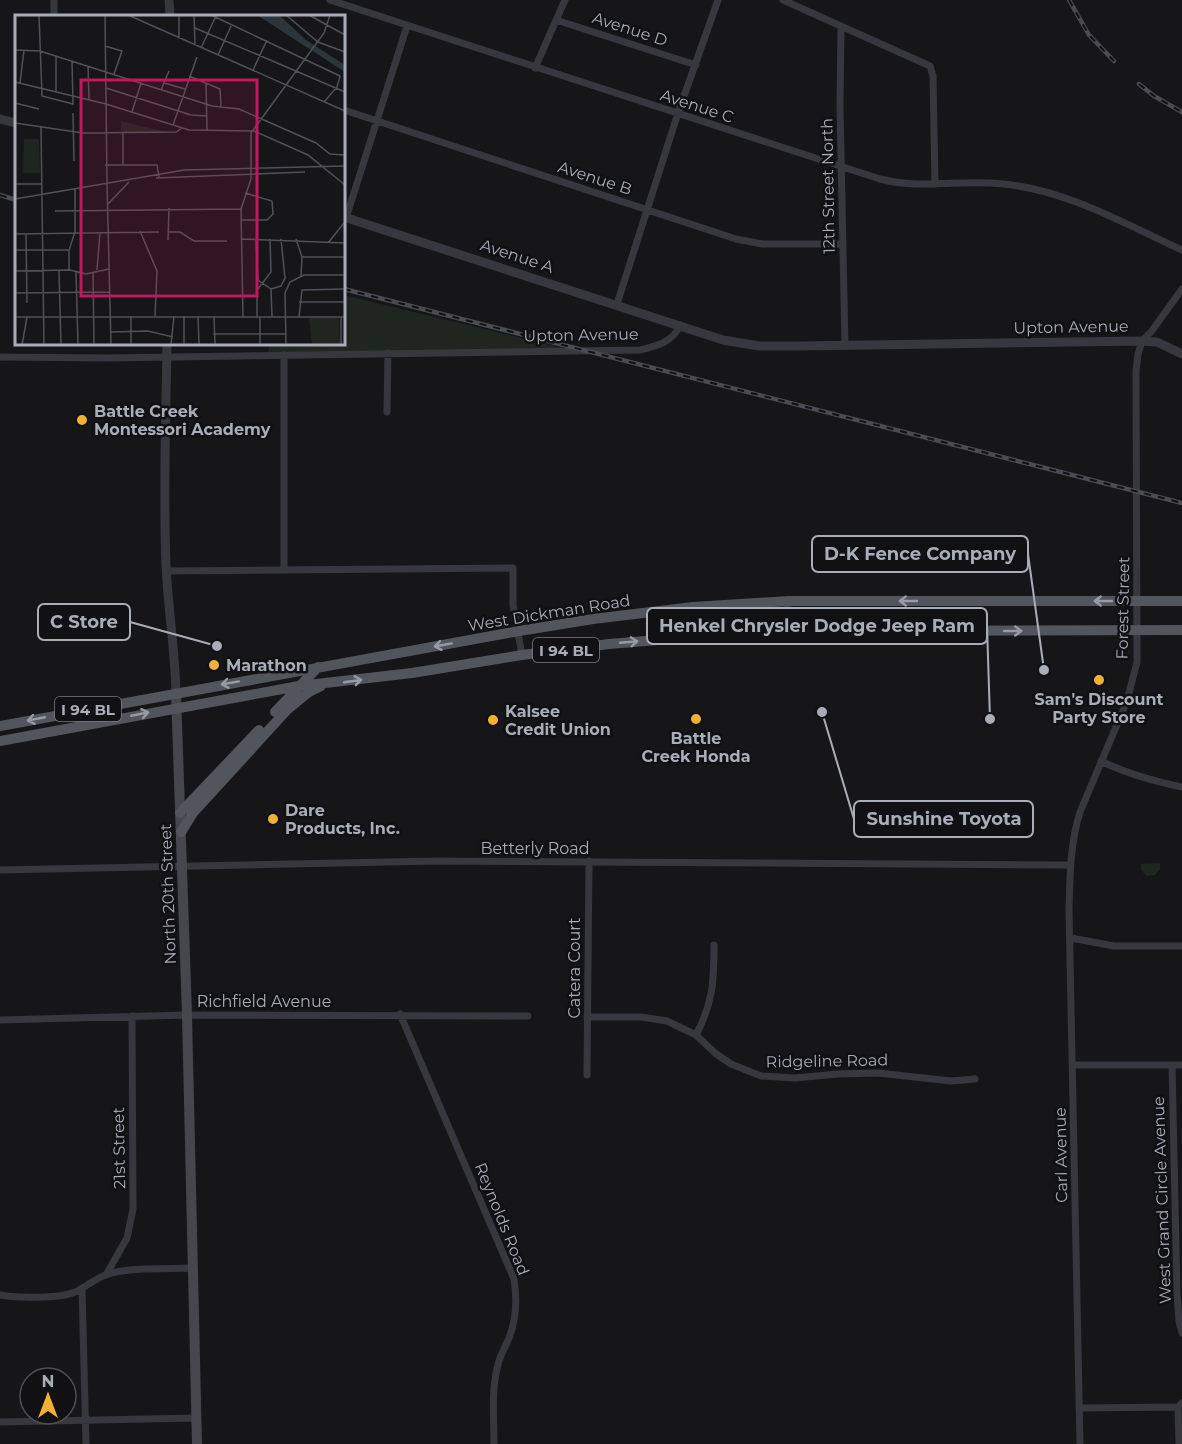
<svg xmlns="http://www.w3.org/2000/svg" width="1182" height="1444" font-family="Montserrat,sans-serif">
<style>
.green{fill:#1e261f}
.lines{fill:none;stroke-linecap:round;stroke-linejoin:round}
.minor{stroke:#37383d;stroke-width:7}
.tertiary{stroke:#37383d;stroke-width:9}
.secondary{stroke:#45474d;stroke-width:10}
.primary{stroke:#53555c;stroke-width:10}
.rail-casing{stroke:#4a4c52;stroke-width:4.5}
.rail{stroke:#111113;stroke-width:2;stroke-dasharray:7;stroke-linecap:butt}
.oneway{stroke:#979ba6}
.poi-dot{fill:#f2b134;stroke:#111113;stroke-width:2}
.labels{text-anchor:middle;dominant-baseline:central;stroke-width:5;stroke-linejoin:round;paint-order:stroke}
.shield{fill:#111113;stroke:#7b7e86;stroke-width:1.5}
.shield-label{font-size:15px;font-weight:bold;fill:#a8adb8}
.street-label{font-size:16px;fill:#a8adb8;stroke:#111113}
.poi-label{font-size:16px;font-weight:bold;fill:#a8adb8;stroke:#111113;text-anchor:start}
.inset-road{fill:none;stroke:#505258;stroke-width:1.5}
.view{fill:#c2185b;fill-opacity:0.15;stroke:#c2185b;stroke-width:3}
.inset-edge{fill:none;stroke:#a8adb8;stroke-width:3}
.leader{fill:none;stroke:#a8adb8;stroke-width:2}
.callout-dot{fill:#a8adb8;stroke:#111113;stroke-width:2}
.callout{fill:#111113;stroke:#a8adb8;stroke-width:2}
.callout-label{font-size:18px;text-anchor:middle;font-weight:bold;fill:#a8adb8}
</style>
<rect width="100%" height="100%" fill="#161618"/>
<path class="green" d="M344,295L571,350L268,354L269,344H344Z
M1160,863V869L1155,875L1146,876L1141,870V864Z"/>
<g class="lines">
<path class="minor" d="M54,0V16
M330,0L880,179C921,190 962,179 1003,184C1067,190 1125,224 1182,250
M783,0L930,66L933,76L935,184
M556,20L696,65
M841,26L840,106L845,346
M535,68L565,0
M344,110L736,239L762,244H843
M346,218L407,26
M617,304L678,113L718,0
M284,355V570
M0,357L107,358L640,350C657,346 673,342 680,325
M387,412L388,353
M167,571L513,568V605L522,655
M787,633L788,601
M1101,761C1127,774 1153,781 1182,787
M0,870L436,861L1070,865
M1071,938L1114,946H1182
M400,1014L514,1279C517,1298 517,1316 510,1335C507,1345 500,1354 498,1365C491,1390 494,1418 494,1444
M587,1017H641L667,1021L696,1035L715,1053L731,1064L761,1076L795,1078L838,1074L878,1073L951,1081L975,1079
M0,1020L187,1015L528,1016
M696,1035C713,1003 714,981 714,945
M1073,1065H1182
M1172,1065L1177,1293L1179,1321L1182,1333
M587,1075L589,861
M106,1275L127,1238L133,1209L132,1016
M82,1288L86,1444
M0,1295C17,1298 59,1299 75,1292C86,1287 96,1278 108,1274C134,1267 165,1269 192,1268
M1079,1408L1178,1407
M0,1422L196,1418
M1080,1444L1069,910C1070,876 1070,844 1080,812L1127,701L1137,662L1136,371L1138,354L1142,341L1151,332L1182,289
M1179,1444L1178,1407L1182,1403"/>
<path class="tertiary" d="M169,0L170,16
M0,119L16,123
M344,217L723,340L759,346H799L1142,341L1157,342L1182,354
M167,344C166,417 163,491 166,565C168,608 175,650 176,693"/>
<path class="secondary" d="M176,693L187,1015L197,1444"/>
<path class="primary" d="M275,712L318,667
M0,726L519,631L593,619L693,607L788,601H1182
M0,741L299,686L412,673L522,655L609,644L718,635L787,633L905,631L1182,630
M180,813L259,730
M181,832L193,813L287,710L309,692L321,686"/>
<defs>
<path id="rail" d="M1069,0L1089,35L1114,61
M1139,84L1154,96L1182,112
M0,195L16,200
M344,289L1182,503"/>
</defs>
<use href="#rail" class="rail-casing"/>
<use href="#rail" class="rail"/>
</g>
<defs><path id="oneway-shaft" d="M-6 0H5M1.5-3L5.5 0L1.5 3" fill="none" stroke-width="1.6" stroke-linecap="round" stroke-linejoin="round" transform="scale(1.5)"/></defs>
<g class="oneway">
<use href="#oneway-shaft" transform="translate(908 601) rotate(-180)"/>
<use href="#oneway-shaft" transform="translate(1103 601) rotate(-180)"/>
<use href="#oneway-shaft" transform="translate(1013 631)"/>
<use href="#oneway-shaft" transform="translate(629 642) rotate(-5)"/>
<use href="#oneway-shaft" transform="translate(443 645) rotate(170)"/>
<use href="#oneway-shaft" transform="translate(353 681) rotate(-8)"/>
<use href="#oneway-shaft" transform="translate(230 683) rotate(170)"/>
<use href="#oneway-shaft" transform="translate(140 714) rotate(-11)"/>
<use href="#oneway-shaft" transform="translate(36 719) rotate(169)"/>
</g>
<g class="poi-dot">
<circle cx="82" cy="420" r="6"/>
<circle cx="214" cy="665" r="6"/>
<circle cx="1099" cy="680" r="6"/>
<circle cx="696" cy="719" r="6"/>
<circle cx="493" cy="720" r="6"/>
<circle cx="273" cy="819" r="6"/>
</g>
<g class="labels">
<g class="shield">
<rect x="533" y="638" width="66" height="24" rx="4.5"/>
<rect x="55" y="697" width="66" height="24" rx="4.5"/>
</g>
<g class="shield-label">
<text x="566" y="650">I 94 BL</text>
<text x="88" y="709">I 94 BL</text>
</g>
<g class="street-label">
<text transform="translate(630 29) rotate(18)">Avenue D</text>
<text transform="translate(697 106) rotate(18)">Avenue C</text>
<text transform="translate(595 178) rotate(18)">Avenue B</text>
<text transform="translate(828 186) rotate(-91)">12th Street North</text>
<text transform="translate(517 256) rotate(18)">Avenue A</text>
<text transform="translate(1071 327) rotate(-1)">Upton Avenue</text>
<text transform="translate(581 335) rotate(-1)">Upton Avenue</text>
<text transform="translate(1123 608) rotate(-89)">Forest Street</text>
<text transform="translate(549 613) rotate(-9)">West Dickman Road</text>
<text x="535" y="848">Betterly Road</text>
<text transform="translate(168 894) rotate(-92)">North 20th Street</text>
<text transform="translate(574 968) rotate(-90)">Catera Court</text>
<text x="264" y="1001">Richfield Avenue</text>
<text transform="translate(827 1061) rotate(-1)">Ridgeline Road</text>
<text transform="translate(119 1148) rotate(-91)">21st Street</text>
<text transform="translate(1061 1155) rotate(-91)">Carl Avenue</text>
<text transform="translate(1162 1200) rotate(-92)">West Grand Circle Avenue</text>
<text transform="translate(502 1219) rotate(68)">Reynolds Road</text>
</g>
<g class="poi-label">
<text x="94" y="411">Battle Creek<tspan x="94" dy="18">Montessori Academy</tspan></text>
<text x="226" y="665">Marathon</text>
<text x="1099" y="699" text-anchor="middle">Sam's Discount<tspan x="1099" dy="18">Party Store</tspan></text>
<text x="505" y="711">Kalsee<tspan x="505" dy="18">Credit Union</tspan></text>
<text x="696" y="738" text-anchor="middle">Battle<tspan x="696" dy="18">Creek Honda</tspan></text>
<text x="285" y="810">Dare<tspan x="285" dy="18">Products, Inc.</tspan></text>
</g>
</g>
<g transform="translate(15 15)">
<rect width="330" height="330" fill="#161618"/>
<path d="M106,106L151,117L106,118ZM9,124H24L25,158H8ZM294,303H324L325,330H297Z" fill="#1e261f"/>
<path d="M242,0H264L291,25L330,50V57Z" fill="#2c353c"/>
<path class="inset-road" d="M24,0L27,81L58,89L57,46M90,0L92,168M113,0L330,96M164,0V23M179,0L180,30M196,0L325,61L322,72L309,87M271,0L303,27L330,37M294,0L330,20M180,13L330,77M90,31L107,36L99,59M186,33L201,1M0,35L25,36L197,91L224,94L301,128L315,139L330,140M203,40L217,9M73,51L74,84M238,55L252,25M174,61L205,74L206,92M0,67L91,89L174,115L239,116L293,140L330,170M5,68L9,35M149,68L170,74M191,68L192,116M91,73L176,100L192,101M146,75L154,56M41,77V41M0,88L24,94M117,97L126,68M58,98L59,146M0,108L68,118L161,117L167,113M158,110L182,42M26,112L29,330M108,118V150M90,150H142L144,162M141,163L290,157M92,168L96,330M0,169H26M0,184L169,155L330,151M93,189L114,167M40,196L226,194M226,205H252L258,199L257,186L230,178M125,216L142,256L140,301M153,217H165L179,226H212M0,219L144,217M11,219L12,288M226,224L330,228M241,224L243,265L256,274M281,224L287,242H330M153,225L154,193M313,228L329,208M0,235H54M54,255V235L60,217V174M82,255L85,217M0,256L55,255L71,259L94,254M44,256L46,330M61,257L63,330M78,257L79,330M286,261L287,242M256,274L266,271L270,263L266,224M256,274L257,302M0,278L95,277M284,287H330M116,301V330M169,301V330M183,301L184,330M199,301L200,330M0,302H330M228,302L226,194L236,164V118L309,18L315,0M242,302V275L256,257L255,224M245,302V330M284,302L287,275L330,274M326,302V330M96,317L133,316L158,322M198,319H271M7,330L12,302M156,330L159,301M271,330L270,278L275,267L289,260H330"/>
<path class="view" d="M66,65H242V281H66Z"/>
<rect width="330" height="330" class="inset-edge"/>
</g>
<path class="leader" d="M1044 670L1028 554M217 646L130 622M990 719L987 626M822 712L854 819"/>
<g class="callout-dot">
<circle cx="1044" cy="670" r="6"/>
<circle cx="217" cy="646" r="6"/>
<circle cx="990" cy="719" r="6"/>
<circle cx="822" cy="712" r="6"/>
</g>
<g class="callout">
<rect x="812" y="536" width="216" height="36" rx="6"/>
<rect x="38" y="604" width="92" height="36" rx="6"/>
<rect x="647" y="608" width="340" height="36" rx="6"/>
<rect x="854" y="801" width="179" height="36" rx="6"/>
</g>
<g class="callout-label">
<text x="920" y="560">D-K Fence Company</text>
<text x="84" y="628">C Store</text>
<text x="817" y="632">Henkel Chrysler Dodge Jeep Ram</text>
<text x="944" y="825">Sunshine Toyota</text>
</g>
<g transform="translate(48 1396)"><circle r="28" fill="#111113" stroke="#4d4f55" stroke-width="1.5"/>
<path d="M0-4.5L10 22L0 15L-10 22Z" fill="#f2b134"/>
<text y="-9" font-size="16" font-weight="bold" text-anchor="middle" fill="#a8adb8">N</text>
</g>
</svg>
